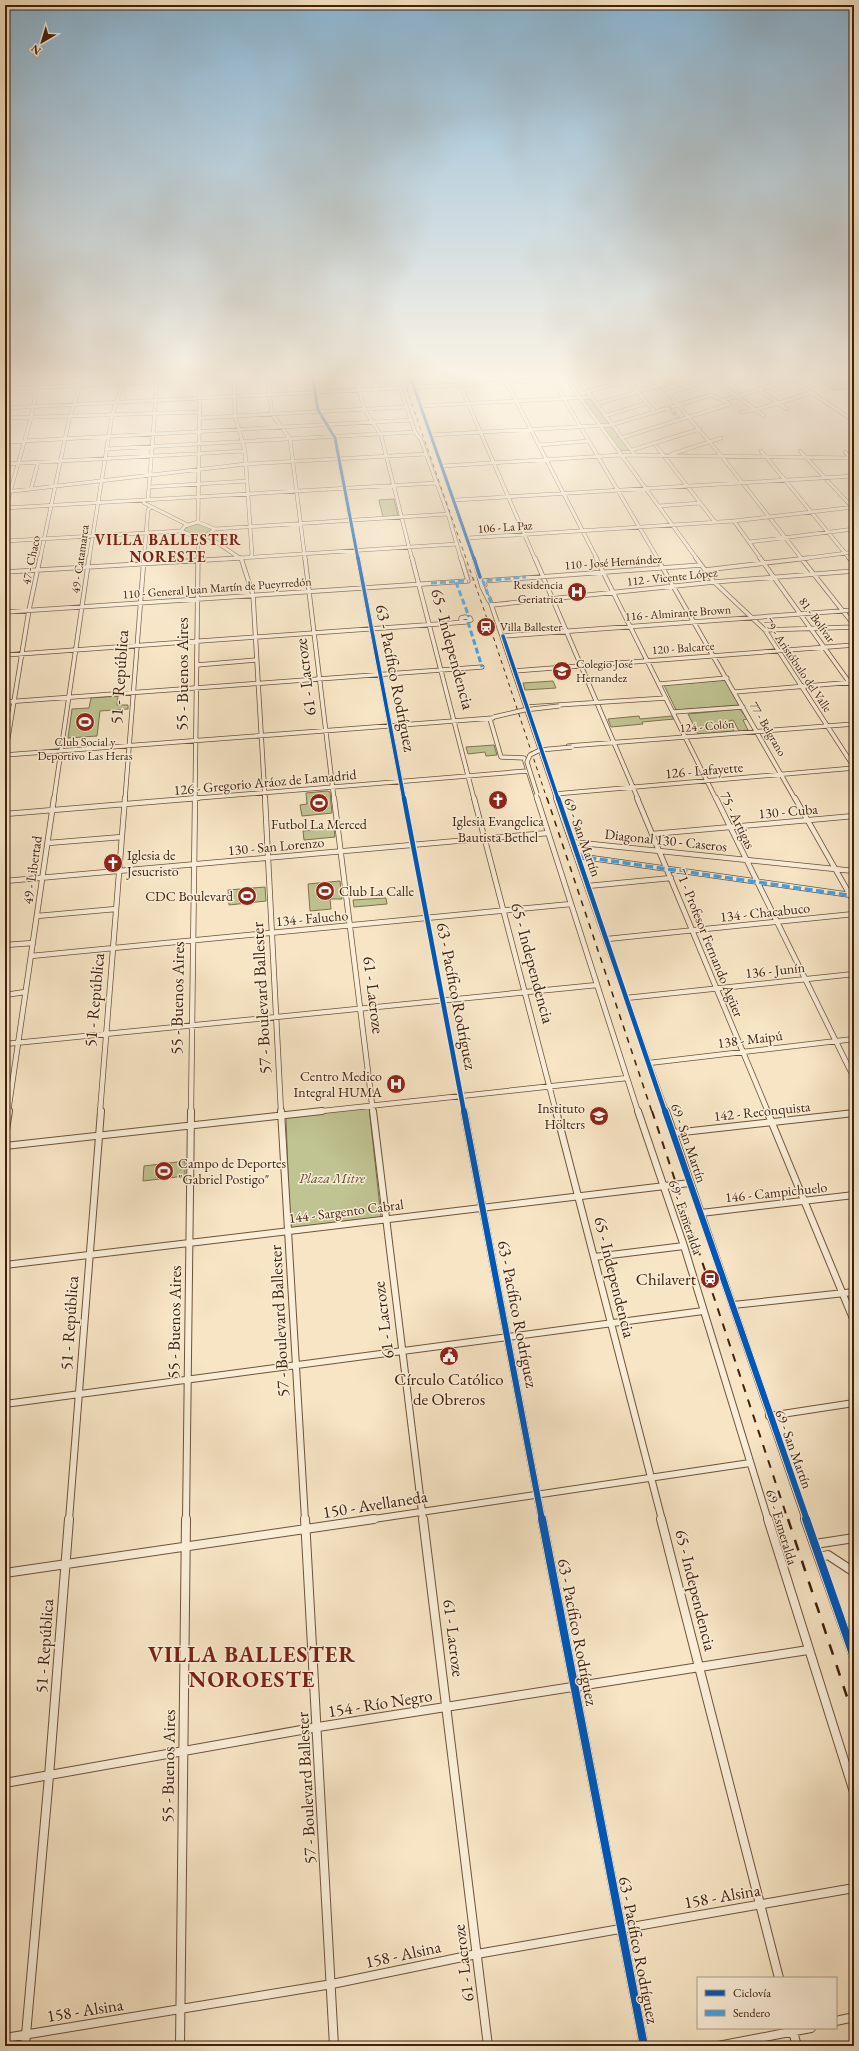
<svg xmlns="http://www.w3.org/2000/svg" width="859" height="2051" font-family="'EB Garamond',serif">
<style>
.green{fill:#c0c392;stroke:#80724f}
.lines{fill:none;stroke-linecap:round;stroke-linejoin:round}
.minor-tunnel{stroke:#d3bea0;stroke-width:3.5;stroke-dasharray:3.5 2;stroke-linecap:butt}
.minor-far4-casing{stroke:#6e523a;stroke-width:4}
.minor-far3-casing{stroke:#6e523a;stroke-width:5}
.minor-far2-casing{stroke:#6e523a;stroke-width:6}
.minor-far1-casing{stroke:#6e523a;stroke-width:8}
.minor-casing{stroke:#6e523a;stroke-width:10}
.minor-far4{stroke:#faeed9;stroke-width:3}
.minor-far3{stroke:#faeed9;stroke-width:3.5}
.minor-far2{stroke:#faeed9;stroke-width:4.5}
.minor-far1{stroke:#faeed9;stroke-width:6}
.minor{stroke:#faeed9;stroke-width:8}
.rail-far3{stroke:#41210c;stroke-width:1;stroke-dasharray:4 4;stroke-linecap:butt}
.rail-far2{stroke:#41210c;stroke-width:1.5;stroke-dasharray:6 6;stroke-linecap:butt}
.rail-far1{stroke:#41210c;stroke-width:2;stroke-dasharray:8 8;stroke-linecap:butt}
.rail{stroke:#41210c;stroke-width:2.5;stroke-dasharray:11 11;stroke-linecap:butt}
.minor-bridge-casing{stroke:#6e523a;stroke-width:5;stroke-linecap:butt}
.minor-bridge{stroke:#faeed9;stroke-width:3.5}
.quiet-far2{stroke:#3fa2e9;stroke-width:2;stroke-dasharray:4.5 2;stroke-linecap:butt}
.quiet-far1{stroke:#3fa2e9;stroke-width:3;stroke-dasharray:6 3;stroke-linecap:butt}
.quiet{stroke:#3fa2e9;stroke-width:3.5;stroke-dasharray:8 3.5;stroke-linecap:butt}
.cycleway-far4-casing{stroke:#faeed9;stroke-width:4.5}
.cycleway-far3-casing{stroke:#faeed9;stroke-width:5.5}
.cycleway-far2-casing{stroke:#faeed9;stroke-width:7}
.cycleway-far1-casing{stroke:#faeed9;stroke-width:8}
.cycleway-casing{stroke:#faeed9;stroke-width:10}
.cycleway-far4{stroke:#0057b8;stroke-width:3}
.cycleway-far3{stroke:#0057b8;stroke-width:3.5}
.cycleway-far2{stroke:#0057b8;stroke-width:4.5}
.cycleway-far1{stroke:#0057b8;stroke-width:6}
.cycleway{stroke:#0057b8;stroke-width:8}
.labels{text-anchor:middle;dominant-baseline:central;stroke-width:3;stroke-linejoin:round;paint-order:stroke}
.far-street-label{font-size:12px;fill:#41210c;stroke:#faeed9}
.far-poi-label{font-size:12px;fill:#41210c;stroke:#faeed9;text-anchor:start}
.street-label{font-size:14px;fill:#41210c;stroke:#faeed9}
.poi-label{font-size:14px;fill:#41210c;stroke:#faeed9;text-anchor:start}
.park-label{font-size:14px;font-style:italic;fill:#614a2e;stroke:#faeed9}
.far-district-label{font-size:15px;font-weight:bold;letter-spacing:1px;fill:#7a1f14;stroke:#faeed9}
.near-street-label{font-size:17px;fill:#41210c;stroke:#faeed9}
.near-poi-label{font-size:17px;fill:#41210c;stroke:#faeed9;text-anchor:end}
.near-district-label{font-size:22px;font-weight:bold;letter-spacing:1px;fill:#7a1f14;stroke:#faeed9}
</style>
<rect width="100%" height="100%" fill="#f7e5c5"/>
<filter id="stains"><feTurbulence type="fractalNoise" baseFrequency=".005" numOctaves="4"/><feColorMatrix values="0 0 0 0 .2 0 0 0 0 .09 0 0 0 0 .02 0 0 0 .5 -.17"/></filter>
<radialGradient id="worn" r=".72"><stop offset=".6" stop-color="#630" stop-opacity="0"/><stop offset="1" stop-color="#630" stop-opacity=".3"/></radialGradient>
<path class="green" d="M375,373L380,376H394L396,382H384L389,383L390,387L381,388L379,383L373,384L374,388L362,389L358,374Z
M854,378V389L830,390L820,379Z
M581,399H591L609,424L600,425Z
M601,426H611L630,450L619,451Z
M394,499L398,516L383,517L379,500Z
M198,523L212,529C204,540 194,535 183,530L188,526Z
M725,680L739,705L676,710L664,685Z
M553,681L556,688L525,690L523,683Z
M118,696L117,705H128V709L100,711L97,736L68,738L72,709L89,708L91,698Z
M740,709L747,719L743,720L748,730L739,731L733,720L729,721L734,731L698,734L688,714Z
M639,716L640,719L672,716L674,719L642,722L643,724L611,727L608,719Z
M494,745L497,755L486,756L485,752L468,754L466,747Z
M327,791L330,792L332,813L302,816L300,805L307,804L306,793Z
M334,828L335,837L304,840L303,831Z
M340,881L342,899H330L331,909L310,911L308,884Z
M265,887L266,901L229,905L228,890Z
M386,898L387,904L354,907L353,900Z
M369,1107L381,1217L290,1228L286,1117Z
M185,1161V1176L143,1181L144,1166Z"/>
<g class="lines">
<path class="minor-tunnel" d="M465,564L471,579L483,580"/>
<defs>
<path id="minor-far4" d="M167,373V381
M205,373L206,380
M234,373L235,416L245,451L252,555L250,557
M267,373L272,414L290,439L305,559
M312,373L318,410L335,438L358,559
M355,373L364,409L381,435L412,559
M395,373L415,432L421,440L448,514L461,559
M409,373L474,559
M455,373L535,559
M502,373L597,559
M531,373L535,381
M562,373L697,559
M651,373L723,458L802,559
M705,373L764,416
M782,373L854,421
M573,376L581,383L635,455
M5,380L142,373
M553,380L658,559
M579,381L607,373
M628,381L654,411
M719,383L752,373
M414,387L553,380L585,373
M5,389L338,373
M759,390L787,409
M587,392L653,373
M668,393L713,380
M724,400L791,380
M596,404L701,373
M421,406L592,397
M669,407L679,419
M5,408L400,388
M741,412L755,410L811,393
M605,416L647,403
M5,418L199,412
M199,418L406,407
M431,435L611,425L711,395L730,404
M621,438L730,404
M5,442L411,420
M654,443L715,522
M539,445L588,441
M106,449L415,432
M632,450L700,429
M761,451L850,559
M800,451L854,509
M845,452L852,459
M672,454L721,438
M5,464L245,451
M442,466L621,455L854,458
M150,487L247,481
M31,489L38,463
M5,492L246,464L426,454
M144,500V503L188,525
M148,500L157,382
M455,500L854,476
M659,506L700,503
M5,508L436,483
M5,510L31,418L40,373
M734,521L761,559
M198,522L200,380
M198,522L215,529L209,534L198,538L181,531L185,526Z
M215,529L448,514
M206,535L241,559
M468,538L734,521L854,507
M5,541L181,531
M749,542L854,529
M40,559L69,420L84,373
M89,559L112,416L122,385L120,373
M144,559L148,510L151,507
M198,559V538
M223,559L457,544
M800,559L854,552"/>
<path id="minor-far3" d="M241,558L253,595L265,799
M305,558L334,799
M358,558L404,799
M412,558L474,799
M474,558L482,587L489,601
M535,558L638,799
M596,558L716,799
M657,558L795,799
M696,558L714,582L765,630L854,767
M760,558L854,689
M801,558L854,625
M849,558L854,563
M705,570L808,558
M5,572L239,558
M485,585L483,581L701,565
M489,598L557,799
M492,605L714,582L854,571
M5,612L468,581L461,558
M465,617L470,618L471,620L466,622L461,621V618Z
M765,630L854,627
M503,636L854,610
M5,655L466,622
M197,665L257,660
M514,671L854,645
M660,684L727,678
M735,692L854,682
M5,702L482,667
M527,707L666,698
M674,712L743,707
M490,719L501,757L524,758L537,799
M568,746L854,724
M5,755L493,718
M5,756L29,610L40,558
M555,794L854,768
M54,799L89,558
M125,799L144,558
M186,799L527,771
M195,799L198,558"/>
<path id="minor-far2" d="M265,798L281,1112
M334,798L373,1112
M404,798L464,1112
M474,798L556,1112
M537,798L638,1112
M556,798L666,1112
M637,798L768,1112
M716,798L854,1078
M795,798L854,902
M5,814L198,798
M652,834L854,816
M572,842L854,871
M48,843L122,837
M577,856L851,895
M5,881L548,833
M588,886L671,878
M37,916L116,909
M607,939L854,914
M5,945L33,943
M31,956L571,904
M5,995L25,992
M626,998L854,974
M5,1044L597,985
M649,1063L854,1039
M8,1112L54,798
M100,1112L125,798
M191,1112L195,798
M313,1112L627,1078"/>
<path id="minor-far1" d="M281,1111L305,1520
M373,1111L423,1520
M464,1111L542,1520
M556,1111L662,1520
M638,1111L684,1246L768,1520
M666,1111L806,1520
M767,1111L854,1321
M674,1133L854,1113
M5,1136L9,1111
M5,1146L322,1111
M701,1213L854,1195
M594,1257L684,1246
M5,1265L690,1183
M733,1305L854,1292
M5,1404L703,1311
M769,1416L854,1403
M69,1520L101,1111
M186,1520L191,1111
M367,1520L750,1463"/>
<path id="minor" d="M305,1519L334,2046
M423,1519L488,2046
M542,1519L644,2046
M661,1519L779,1978
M768,1519L854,1792
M805,1519L854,1657
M815,1544L854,1538
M820,1557L828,1555L854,1572
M5,1573L374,1519
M5,1783L318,1727L808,1650
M836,2021L854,2017
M792,2028L797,2046
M5,2038L332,1984L477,1954L854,1888
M25,2046L49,1776L69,1519
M180,2046L186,1519
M718,2046L811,2028"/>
</defs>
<use href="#minor-far4" class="minor-far4-casing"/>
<use href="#minor-far3" class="minor-far3-casing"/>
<use href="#minor-far2" class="minor-far2-casing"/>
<use href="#minor-far1" class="minor-far1-casing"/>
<use href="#minor" class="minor-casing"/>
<use href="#minor-far4" class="minor-far4"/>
<use href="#minor-far3" class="minor-far3"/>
<use href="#minor-far2" class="minor-far2"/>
<use href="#minor-far1" class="minor-far1"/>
<use href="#minor" class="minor"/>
<path class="rail-far3" d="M401,373L490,627L547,799"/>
<path class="rail-far2" d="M547,798L652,1112"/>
<path class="rail-far1" d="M652,1111L788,1520"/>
<path class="rail" d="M788,1519L854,1718"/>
<defs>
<path id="minor-bridge" d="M494,717L524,710L559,706
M537,794L527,762L530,755L540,750L572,747"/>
</defs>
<use href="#minor-bridge" class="minor-bridge-casing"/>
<use href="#minor-bridge" class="minor-bridge"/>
<path class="quiet-far2" d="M669,407L679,419"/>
<path class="quiet-far1" d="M456,582L469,617
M431,583L468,581
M491,603L483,581L526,577
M468,622L482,667
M5,719L10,718"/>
<path class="quiet" d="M577,856L854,896"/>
<defs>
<path id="cycleway-far4" d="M312,373L318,410L335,438L358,559
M409,373L474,559"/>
<path id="cycleway-far3" d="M358,558L404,799
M474,558L480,577
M503,636L558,799"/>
<path id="cycleway-far2" d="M404,798L464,1112
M558,798L665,1112"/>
<path id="cycleway-far1" d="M464,1111L542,1520
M665,1111L807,1520"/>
<path id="cycleway" d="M542,1519L644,2046
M806,1519L854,1657"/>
</defs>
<use href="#cycleway-far4" class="cycleway-far4-casing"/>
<use href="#cycleway-far3" class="cycleway-far3-casing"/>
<use href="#cycleway-far2" class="cycleway-far2-casing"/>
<use href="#cycleway-far1" class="cycleway-far1-casing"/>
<use href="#cycleway" class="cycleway-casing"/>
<use href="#cycleway-far4" class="cycleway-far4"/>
<use href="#cycleway-far3" class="cycleway-far3"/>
<use href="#cycleway-far2" class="cycleway-far2"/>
<use href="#cycleway-far1" class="cycleway-far1"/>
<use href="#cycleway" class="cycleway"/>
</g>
<linearGradient id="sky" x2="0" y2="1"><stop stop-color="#8bb8d7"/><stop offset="0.57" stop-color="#fbf3e5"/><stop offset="1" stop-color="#fbf3e5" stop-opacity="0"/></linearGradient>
<rect width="859" height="660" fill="url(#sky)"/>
<defs>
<symbol id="hospital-disc" viewBox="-11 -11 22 22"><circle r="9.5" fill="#8f2418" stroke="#faeed9"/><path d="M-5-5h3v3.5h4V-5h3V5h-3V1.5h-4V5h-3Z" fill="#fff"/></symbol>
<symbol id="station-disc" viewBox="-11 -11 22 22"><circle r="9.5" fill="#8f2418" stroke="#faeed9"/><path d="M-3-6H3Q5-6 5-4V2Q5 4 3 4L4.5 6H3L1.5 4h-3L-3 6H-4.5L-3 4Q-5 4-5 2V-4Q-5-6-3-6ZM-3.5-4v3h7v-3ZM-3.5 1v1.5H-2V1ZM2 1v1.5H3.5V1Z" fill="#fff"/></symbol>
<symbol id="university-disc" viewBox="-11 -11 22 22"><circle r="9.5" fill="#8f2418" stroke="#faeed9"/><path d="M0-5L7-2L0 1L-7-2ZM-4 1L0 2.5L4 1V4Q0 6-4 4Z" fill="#fff"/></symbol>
<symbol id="stadium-disc" viewBox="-11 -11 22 22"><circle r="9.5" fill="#8f2418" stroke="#faeed9"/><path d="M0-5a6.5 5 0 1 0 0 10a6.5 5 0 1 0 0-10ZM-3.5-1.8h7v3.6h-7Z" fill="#fff"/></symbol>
<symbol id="church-disc" viewBox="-11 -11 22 22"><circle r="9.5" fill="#8f2418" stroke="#faeed9"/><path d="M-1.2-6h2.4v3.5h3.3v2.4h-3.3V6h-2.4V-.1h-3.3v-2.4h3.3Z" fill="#fff"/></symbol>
<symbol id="school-disc" viewBox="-11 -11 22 22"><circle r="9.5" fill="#8f2418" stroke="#faeed9"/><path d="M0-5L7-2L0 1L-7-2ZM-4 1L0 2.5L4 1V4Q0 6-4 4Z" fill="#fff"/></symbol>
<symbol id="civic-disc" viewBox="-11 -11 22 22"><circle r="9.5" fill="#8f2418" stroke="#faeed9"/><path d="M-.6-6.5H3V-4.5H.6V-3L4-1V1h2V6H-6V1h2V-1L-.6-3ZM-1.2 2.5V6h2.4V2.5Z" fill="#fff"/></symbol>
</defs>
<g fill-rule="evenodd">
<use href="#hospital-disc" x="566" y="581" width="22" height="22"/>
<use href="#station-disc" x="475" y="616" width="22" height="22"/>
<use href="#university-disc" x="551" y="660" width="22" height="22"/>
<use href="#stadium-disc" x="74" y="711" width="22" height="22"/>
<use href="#church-disc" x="487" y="789" width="22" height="22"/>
<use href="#stadium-disc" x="308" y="792" width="22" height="22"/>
<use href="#church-disc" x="102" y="852" width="22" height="22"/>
<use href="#stadium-disc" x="314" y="880" width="22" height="22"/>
<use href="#stadium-disc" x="236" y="885" width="22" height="22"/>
<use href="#hospital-disc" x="385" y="1073" width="22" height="22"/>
<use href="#school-disc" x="588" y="1105" width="22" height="22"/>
<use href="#stadium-disc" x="153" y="1160" width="22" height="22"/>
<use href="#station-disc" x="699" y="1268" width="22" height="22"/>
<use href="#civic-disc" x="438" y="1345" width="22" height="22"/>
</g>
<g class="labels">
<g class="far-street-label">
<text transform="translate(505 527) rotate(-4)">106 - La Paz</text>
<text transform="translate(80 559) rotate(-82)">49 - Catamarca</text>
<text transform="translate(31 560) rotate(-78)">47 - Chaco</text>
<text transform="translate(613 562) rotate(-4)">110 - José Hernández</text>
<text transform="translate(672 577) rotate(-6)">112 - Vicente López</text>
<text transform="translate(217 588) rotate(-4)">110 - General Juan Martín de Pueyrredón</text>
<text transform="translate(678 613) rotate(-4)">116 - Almirante Brown</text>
<text transform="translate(817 620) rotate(54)">81 - Bolívar</text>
<text transform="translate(683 648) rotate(-4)">120 - Balcarce</text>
<text transform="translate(798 665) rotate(56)">79 - Aristóbulo del Valle</text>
<text transform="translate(707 726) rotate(-5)">124 - Colón</text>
<text transform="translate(768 729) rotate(60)">77 - Belgrano</text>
</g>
<g class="far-poi-label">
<text x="563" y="585" text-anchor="end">Residencia<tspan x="563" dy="14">Geriatrica</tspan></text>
<text x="500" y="627">Villa Ballester</text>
<text x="576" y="664">Colegio José<tspan x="576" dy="14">Hernandez</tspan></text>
<text x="85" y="742" text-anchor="middle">Club Social y<tspan x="85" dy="14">Deportivo Las Heras</tspan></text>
</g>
<g class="street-label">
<text transform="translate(704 770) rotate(-5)">126 - Lafayette</text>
<text transform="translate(265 782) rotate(-5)">126 - Gregorio Aráoz de Lamadrid</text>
<text transform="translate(788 811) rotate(-5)">130 - Cuba</text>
<text transform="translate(738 820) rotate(64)">75 - Artigas</text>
<text transform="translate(583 837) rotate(70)">69 - San Martín</text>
<text transform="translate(666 840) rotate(6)">Diagonal 130 - Caseros</text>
<text transform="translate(276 846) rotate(-5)">130 - San Lorenzo</text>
<text transform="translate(32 870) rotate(-82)">49 - Libertad</text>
<text transform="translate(765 912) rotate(-6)">134 - Chacabuco</text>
<text transform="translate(312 918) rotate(-5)">134 - Falucho</text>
<text transform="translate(710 943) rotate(68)">71 - Profesor Fernando Agüer</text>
<text transform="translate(775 970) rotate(-6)">136 - Junín</text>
<text transform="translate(750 1039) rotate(-7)">138 - Maipú</text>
<text transform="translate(762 1111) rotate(-6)">142 - Reconquista</text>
<text transform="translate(689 1143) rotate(71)">69 - San Martín</text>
<text transform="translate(776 1192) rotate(-6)">146 - Campichuelo</text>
<text transform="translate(346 1211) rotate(-7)">144 - Sargento Cabral</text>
<text transform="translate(686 1217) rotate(71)">69 - Esmeralda</text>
<text transform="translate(794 1449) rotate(70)">69 - San Martín</text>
<text transform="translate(782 1527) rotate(73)">69 - Esmeralda</text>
</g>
<g class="poi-label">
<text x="498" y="821" text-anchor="middle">Iglesia Evangelica<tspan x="498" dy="16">Bautista Bethel</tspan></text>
<text x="319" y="824" text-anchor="middle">Futbol La Merced</text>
<text x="127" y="855">Iglesia de<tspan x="127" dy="16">Jesucristo</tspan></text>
<text x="339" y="891">Club La Calle</text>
<text x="233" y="896" text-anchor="end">CDC Boulevard</text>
<text x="382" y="1076" text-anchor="end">Centro Medico<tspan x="382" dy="16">Integral HUMA</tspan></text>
<text x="585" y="1108" text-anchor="end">Instituto<tspan x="585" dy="16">Hölters</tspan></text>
<text x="178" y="1163">Campo de Deportes<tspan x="178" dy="16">"Gabriel Postigo"</tspan></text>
</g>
<g class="park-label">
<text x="332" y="1178">Plaza Mitre</text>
</g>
<g class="far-district-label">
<text x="168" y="539">VILLA BALLESTER<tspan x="168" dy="17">NORESTE</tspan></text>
</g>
<g class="near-street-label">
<text transform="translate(453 649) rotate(75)">65 - Independencia</text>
<text transform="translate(182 674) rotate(-90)">55 - Buenos Aires</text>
<text transform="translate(119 677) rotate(-86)">51 - República</text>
<text transform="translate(305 677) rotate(-97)">61 - Lacroze</text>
<text transform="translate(396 678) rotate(79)">63 - Pacífico Rodríguez</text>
<text transform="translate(533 963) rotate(75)">65 - Independencia</text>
<text transform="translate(374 995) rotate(83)">61 - Lacroze</text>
<text transform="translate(457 996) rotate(79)">63 - Pacífico Rodríguez</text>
<text transform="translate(177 998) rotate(-89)">55 - Buenos Aires</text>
<text transform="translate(261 998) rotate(-93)">57 - Boulevard Ballester</text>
<text transform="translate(94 1000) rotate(-85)">51 - República</text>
<text transform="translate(615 1277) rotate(76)">65 - Independencia</text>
<text transform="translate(518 1314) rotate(79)">63 - Pacífico Rodríguez</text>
<text transform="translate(383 1320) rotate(-97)">61 - Lacroze</text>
<text transform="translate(279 1321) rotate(-93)">57 - Boulevard Ballester</text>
<text transform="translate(174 1322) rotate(-89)">55 - Buenos Aires</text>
<text transform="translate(69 1323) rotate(-86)">51 - República</text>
<text transform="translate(375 1504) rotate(-9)">150 - Avellaneda</text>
<text transform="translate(696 1590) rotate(76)">65 - Independencia</text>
<text transform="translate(578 1632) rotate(79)">63 - Pacífico Rodríguez</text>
<text transform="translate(454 1638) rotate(83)">61 - Lacroze</text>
<text transform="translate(44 1646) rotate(-86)">51 - República</text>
<text transform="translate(380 1703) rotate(-9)">154 - Río Negro</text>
<text transform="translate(168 1766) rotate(-89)">55 - Buenos Aires</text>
<text transform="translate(306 1788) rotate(-93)">57 - Boulevard Ballester</text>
<text transform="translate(722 1896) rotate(-10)">158 - Alsina</text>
<text transform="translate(639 1950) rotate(79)">63 - Pacífico Rodríguez</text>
<text transform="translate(403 1954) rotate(-12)">158 - Alsina</text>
<text transform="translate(463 1963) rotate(-97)">61 - Lacroze</text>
<text transform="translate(85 2010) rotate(-9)">158 - Alsina</text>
</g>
<g class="near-poi-label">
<text x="696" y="1279">Chilavert</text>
<text x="449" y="1379" text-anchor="middle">Círculo Católico<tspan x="449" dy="20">de Obreros</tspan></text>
</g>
<g class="near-district-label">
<text x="252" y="1654">VILLA BALLESTER<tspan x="252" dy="25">NOROESTE</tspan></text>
</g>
</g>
<rect width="859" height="2051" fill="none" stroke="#f7e5c5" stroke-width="20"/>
<rect x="6" y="6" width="847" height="2039" fill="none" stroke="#41210c" stroke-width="2"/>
<rect x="10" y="10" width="839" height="2031" fill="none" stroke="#41210c"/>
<rect x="697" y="1977" width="140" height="52" fill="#faeed9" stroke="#b09c87"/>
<rect x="705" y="1990" width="20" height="6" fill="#0057b8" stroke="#b09c87"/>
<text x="733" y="1997" font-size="12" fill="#41210c">Ciclovía</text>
<rect x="705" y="2010" width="20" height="6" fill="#3fa2e9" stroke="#b09c87"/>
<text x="733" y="2017" font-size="12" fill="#41210c">Sendero</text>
<g transform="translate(42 42) rotate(218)" stroke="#faeed9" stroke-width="3" paint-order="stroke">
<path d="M0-3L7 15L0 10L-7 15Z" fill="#41210c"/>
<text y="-6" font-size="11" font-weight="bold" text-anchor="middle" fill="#41210c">N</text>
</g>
<rect width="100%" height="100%" filter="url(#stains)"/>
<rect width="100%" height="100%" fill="url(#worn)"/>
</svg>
